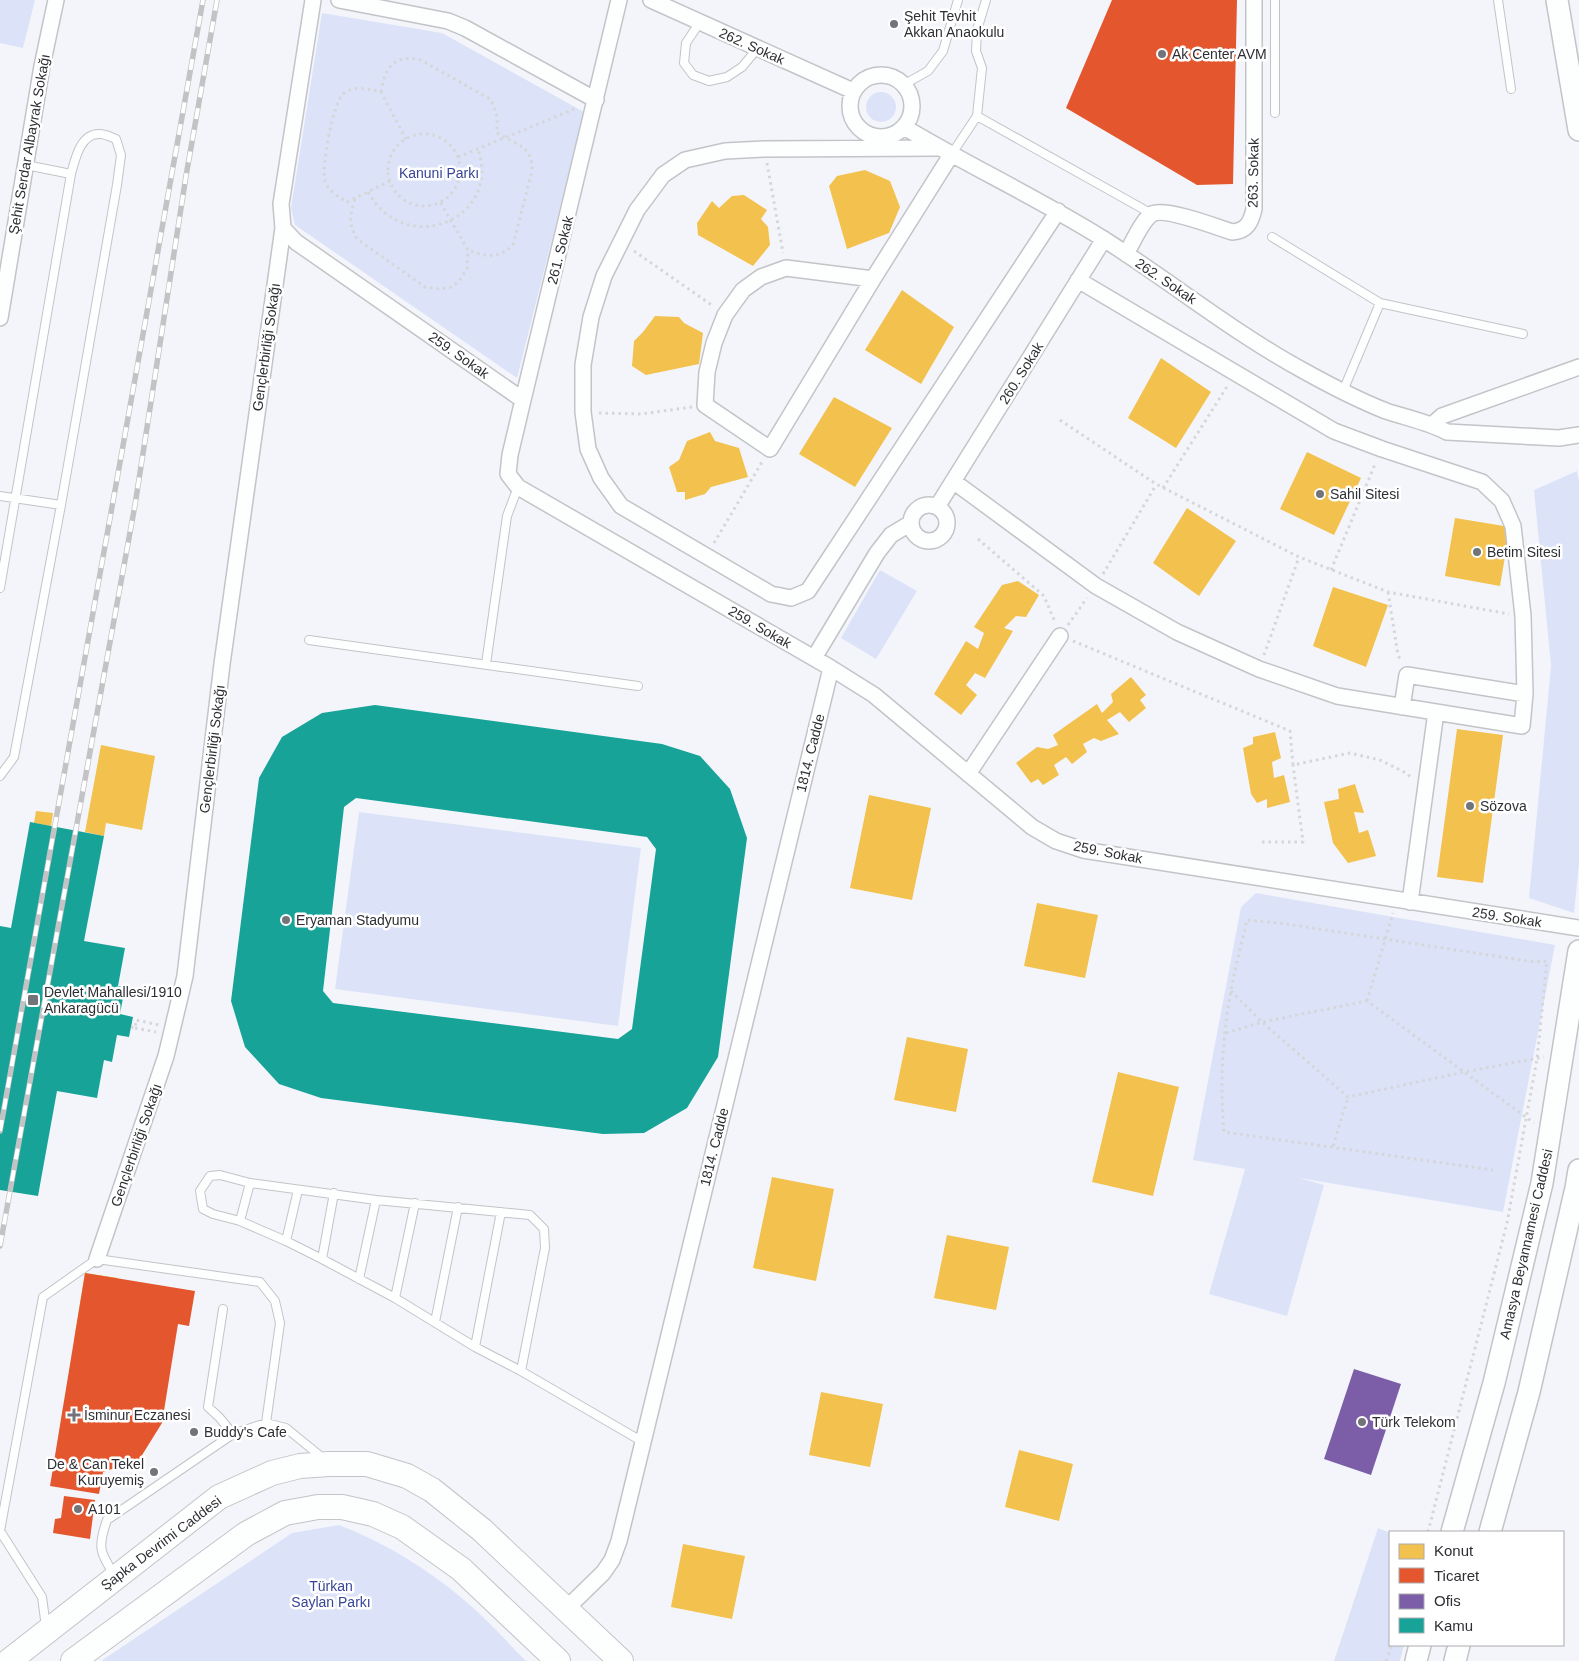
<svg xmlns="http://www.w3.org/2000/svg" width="1579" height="1661" font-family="Helvetica,sans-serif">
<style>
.green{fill:#dce3f9}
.homes{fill:#f2c14e}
.shops{fill:#e4572e}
.offices{fill:#7b5ea7}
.public{fill:#17a398;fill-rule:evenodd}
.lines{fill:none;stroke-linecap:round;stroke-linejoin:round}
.lane-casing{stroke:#c2c4c8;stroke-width:10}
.street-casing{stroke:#c2c4c8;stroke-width:18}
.secondary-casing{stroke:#c2c4c8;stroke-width:24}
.primary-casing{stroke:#c2c4c8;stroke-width:26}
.path{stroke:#d5d6d7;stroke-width:3;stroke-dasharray:2.5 4;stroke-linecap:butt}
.lane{stroke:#fdfefe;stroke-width:8}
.street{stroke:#fdfefe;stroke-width:15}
.secondary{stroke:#fdfefe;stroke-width:21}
.primary{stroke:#fdfefe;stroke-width:24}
.rail-casing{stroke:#c3c3c5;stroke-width:5.5}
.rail{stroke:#fff;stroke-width:4;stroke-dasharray:11;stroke-linecap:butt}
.poi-dot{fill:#73747a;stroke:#fff;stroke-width:2}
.labels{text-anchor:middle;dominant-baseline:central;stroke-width:5;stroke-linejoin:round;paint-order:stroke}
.poi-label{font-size:14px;fill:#2e2f34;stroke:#fff;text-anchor:start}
.street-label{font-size:14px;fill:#2e2f34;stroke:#fff}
.park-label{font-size:14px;fill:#374597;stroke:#fff}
</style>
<rect width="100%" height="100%" fill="#f4f5fb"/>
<path class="green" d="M0,0H35L23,48L0,43Z
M322,13L442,33L584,112L517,378L295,225L291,208Z
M866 107a15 15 0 1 1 30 0a15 15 0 1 1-30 0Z
M1577,471L1579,482V864L1574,913L1529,898L1551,666L1534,490Z
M880,570L917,591L876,659L841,638Z
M359,812L641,848L618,1026L335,989Z
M1256,893L1555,945L1503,1212L1299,1178L1324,1185L1287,1316L1209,1294L1245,1169L1193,1160L1241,907Z
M339,1525C384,1542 426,1568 463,1599C486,1618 506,1641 526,1661H101L292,1533Z
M1378,1528L1390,1533V1645H1404L1400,1661H1334Z"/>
<path class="homes" d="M865,170L890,181L900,207L889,233L847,249L829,186L837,176Z
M744,195L767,210L761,219L768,227L770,245L753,266L698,235L697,223L712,201L719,208L732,196Z
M902,290L954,327L921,384L865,350Z
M655,316L679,317L684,323L703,333L699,364L646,375L632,366L634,341L643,332Z
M1161,358L1211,392L1176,448L1128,418Z
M834,397L892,428L855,487L799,454Z
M710,432L715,441L739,448L748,477L711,487L705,494L685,500V492H677L669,467L679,460L687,441Z
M1307,452L1361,478L1334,535L1280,509Z
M1187,508L1236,541L1199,596L1153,563Z
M1455,518L1510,527L1500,586L1445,576Z
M1018,581L1039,595L1026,617L1016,616L1004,628L1013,631L985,678L975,673L966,685L977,695L961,715L934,694L966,641L978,649L984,633L974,627L1002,585Z
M1333,587L1388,605L1366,667L1313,646Z
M1131,677L1146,695L1140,700L1146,708L1129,722L1120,712L1107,720L1119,734L1101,741L1094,738L1083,744L1087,752L1072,764L1066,757L1054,765L1059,775L1043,785L1038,779L1031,783L1016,763L1037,747L1048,749L1058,745L1053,735L1097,704L1102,713L1113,702L1111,694Z
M1457,729L1503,735L1483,883L1437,877Z
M1275,732L1281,758L1272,762L1274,778L1284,775L1290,802L1267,808V799L1257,803L1251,794L1243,748L1253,744V737Z
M101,745L155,756L142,830L106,823L104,836L85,832Z
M1355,784L1364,813L1354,812L1359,833L1368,830L1376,856L1348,863L1333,843L1324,802L1339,799L1338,789Z
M869,795L931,808L912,900L850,888Z
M36,811L53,813L51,826L34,823Z
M1037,903L1098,915L1085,978L1024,966Z
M907,1037L968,1049L956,1112L894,1100Z
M1118,1072L1179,1087L1153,1196L1092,1182Z
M772,1177L834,1189L816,1281L753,1268Z
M947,1235L1009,1247L996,1310L934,1298Z
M85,1273L118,1278L107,1346L74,1340Z
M821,1392L883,1404L870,1467L809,1455Z
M63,1408L93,1413L83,1476L53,1472Z
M1019,1450L1073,1464L1059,1521L1005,1507Z
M683,1544L745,1556L732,1619L671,1607Z"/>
<path class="shops" d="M1112,0H1237L1233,184L1197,185L1066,108Z
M85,1273L195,1291L189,1326L178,1324L162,1423L139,1460L103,1472L99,1494L50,1486Z
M64,1496L95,1500L90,1539L53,1533L55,1519L61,1518Z"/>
<path class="offices" d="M1354,1369L1401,1384L1371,1475L1324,1459Z"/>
<path class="public" d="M375,705L662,744L700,756L730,789L747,838L718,1057L687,1108L644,1133L603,1134L321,1098L279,1084L245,1047L231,1001L259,778L282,737L322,713ZM356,798L647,837L656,849L632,1029L618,1039L333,1003L323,991L344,807Z
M30,822L104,836L84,941L125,948L118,986L125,987L120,1014L133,1017L129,1037L117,1035L112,1062L104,1060L97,1098L57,1091L38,1196L0,1190V926L11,928Z"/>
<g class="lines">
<defs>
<path id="lane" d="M1275,0V113
M1498,0L1511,89
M700,22L686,43L684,63L693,75L709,81L727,77L742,67L758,48
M903,85L928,71L943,51L958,0
M977,116L982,68L976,51L977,30L986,0
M951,155L977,116L1152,214
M26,165L71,174
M1272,237L1380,303L1523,334
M1343,391L1380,303
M0,496L61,505
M0,588L71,174C75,160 80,133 100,134C105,134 111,137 116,139L121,155L117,185L61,505L14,757L0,776
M309,640L638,686
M486,664L507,516L518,487
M240,1221L250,1183
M286,1241L298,1190
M322,1259L334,1193
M359,1279L376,1200
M395,1298L415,1203
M223,1309L208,1407L219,1417L233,1434
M435,1322L458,1207
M475,1347L501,1212
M521,1371L545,1248L544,1229L530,1215L376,1200L250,1183L220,1175L210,1176L200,1191L203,1209L213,1214L240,1221L286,1241L322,1259L395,1298L475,1347L521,1371L643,1442
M115,1576C100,1552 97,1548 107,1520L233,1434L266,1423L286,1428L324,1459
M46,1627L42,1597L0,1531L43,1297L97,1259L260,1282L275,1301L280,1323L266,1423"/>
<path id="street" d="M313,0L281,204L283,228L296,242L523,400L510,455L508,474L518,487L831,668L874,695L1032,827L1056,841L1083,850L1579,928
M339,0L448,21L465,28L596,100
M651,0L853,91
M850 106a31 31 0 1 1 62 0a31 31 0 1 1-62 0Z
M904,127C969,166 1038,198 1102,238C1170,281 1234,333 1304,371C1331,386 1358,400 1386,411C1407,418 1428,422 1447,432L1559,438L1579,435
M938,148L764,149L725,151L685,160L663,175L637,210L604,276L591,317L583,365V412L588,449L601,478L621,506L771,594L791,598L808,591L1058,211
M1126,254C1132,244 1142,220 1152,214C1164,207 1217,227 1232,232C1247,231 1251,222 1254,209V0
M873,279L786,268L761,277L743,290L725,315L714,343L707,372L705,405L770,449L873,279L951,155
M0,318L42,66L56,0
M523,400L619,0
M1433,424L1442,416L1579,367
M953,481L1096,586L1177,632L1259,669L1337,696L1522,726L1525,694L1523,616L1513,526L1502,501L1482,482L1382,449L1334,431L1078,280
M911 523a18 18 0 1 1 36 0a18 18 0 1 1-36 0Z
M937,507L1104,239
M814,658L877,553L891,535L911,523
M1402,707L1407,675L1525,694
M968,774L1060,636
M1410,902L1436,712
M97,1259L166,1056L185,976L222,664L283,228
M566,1609L603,1573L612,1560L619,1541L831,668"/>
<path id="secondary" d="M1557,0L1579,130
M1452,1532L1494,1383L1542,1183L1579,951
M1490,1532L1529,1392L1576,1188L1579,1170
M1416,1661L1420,1645
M1455,1661L1459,1645"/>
<path id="primary" d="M9,1661L219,1497L272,1473L300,1466L329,1464H367L407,1476L432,1490L482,1530L621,1661
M73,1661L246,1534L285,1513L318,1507H342L373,1514L402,1527L461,1569L558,1661"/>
</defs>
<use href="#lane" class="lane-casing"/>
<use href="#street" class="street-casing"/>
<use href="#secondary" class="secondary-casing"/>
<use href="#primary" class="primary-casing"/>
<path class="path" d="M381,92C385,67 393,56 419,59L490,99C496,109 499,120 496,132C514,145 533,144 532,171L513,245C499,259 485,257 468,250
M388 170a36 36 0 1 1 72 0a36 36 0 1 1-72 0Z
M458,157L577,108
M767,163L783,253
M390,181L347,202C339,197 328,191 325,181C321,167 333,104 343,94C352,85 370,89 381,92L406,139
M368,192C405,259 502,220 478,149
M355,199C350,215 348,223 357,239L425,287L439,289L452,287L459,281L467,269L468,250L440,202
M634,251L713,306
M599,413L641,414L692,407
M1060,420L1156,484L1299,557L1388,592L1509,614
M1163,488L1228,385
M978,539L1044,596L1055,622
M714,543L762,462
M1331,570L1376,462
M1103,574L1156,485
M1388,592L1398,655L1401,661
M1068,625L1087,598
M1073,641L1290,731L1293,765L1350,753L1380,760L1408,774L1411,779
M1264,655L1299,557
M1262,842H1303L1293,765
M1231,991L1262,1022L1348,1097L1464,1072L1544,1057
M1367,1001L1393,913
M131,1027L135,1028L136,1020L159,1025
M135,1028L156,1032
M1226,1033L1262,1022L1367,1001L1534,1123
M1333,1146L1348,1097
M1428,1532L1507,1223L1537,1059L1547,961L1534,962L1280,923L1247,920C1242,943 1235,967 1231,991C1222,1037 1220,1085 1224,1132L1493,1170
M1386,1661L1392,1645"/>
<use href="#lane" class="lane"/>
<use href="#street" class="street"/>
<use href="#secondary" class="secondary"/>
<use href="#primary" class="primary"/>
<defs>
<path id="rail" d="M0,1131L203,0
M0,1246L135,505L186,176L217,0"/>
</defs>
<use href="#rail" class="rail-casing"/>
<use href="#rail" class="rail"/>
</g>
<g class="poi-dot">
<circle cx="894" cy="24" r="5"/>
<circle cx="1162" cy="54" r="5"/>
<circle cx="1320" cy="494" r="5"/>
<circle cx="1477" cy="552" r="5"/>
<circle cx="1470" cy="806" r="5"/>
<circle cx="286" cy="920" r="5"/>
<rect x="27" y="994" width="12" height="12" rx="2.5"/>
<path d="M71.5 1407.5h5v5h5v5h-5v5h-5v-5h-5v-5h5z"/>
<circle cx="1362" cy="1422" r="5"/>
<circle cx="194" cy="1432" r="5"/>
<circle cx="154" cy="1472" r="5"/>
<circle cx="78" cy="1509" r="5"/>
</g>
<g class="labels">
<g class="poi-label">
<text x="904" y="16">Şehit Tevhit<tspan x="904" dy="16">Akkan Anaokulu</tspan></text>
<text x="1172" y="54">Ak Center AVM</text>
<text x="1330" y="494">Sahil Sitesi</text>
<text x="1487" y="552">Betim Sitesi</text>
<text x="1480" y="806">Sözova</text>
<text x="296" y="920">Eryaman Stadyumu</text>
<text x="44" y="992">Devlet Mahallesi/1910<tspan x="44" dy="16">Ankaragücü</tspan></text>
<text x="84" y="1415">İsminur Eczanesi</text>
<text x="1372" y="1422">Türk Telekom</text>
<text x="204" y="1432">Buddy's Cafe</text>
<text x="144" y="1464" text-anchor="end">De &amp; Can Tekel<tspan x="144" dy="16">Kuruyemiş</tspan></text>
<text x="88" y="1509">A101</text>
</g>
<g class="street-label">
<text transform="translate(752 46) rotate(24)">262. Sokak</text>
<text transform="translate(29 144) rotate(-80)">Şehit Serdar Albayrak Sokağı</text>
<text transform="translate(1253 173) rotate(-89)">263. Sokak</text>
<text transform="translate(560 250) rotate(-76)">261. Sokak</text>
<text transform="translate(1166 281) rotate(34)">262. Sokak</text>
<text transform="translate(266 347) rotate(-82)">Gençlerbirliği Sokağı</text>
<text transform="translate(459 355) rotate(35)">259. Sokak</text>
<text transform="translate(1021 373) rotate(-58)">260. Sokak</text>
<text transform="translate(760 627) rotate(30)">259. Sokak</text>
<text transform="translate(212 749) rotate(-83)">Gençlerbirliği Sokağı</text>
<text transform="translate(810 753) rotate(-76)">1814. Cadde</text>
<text transform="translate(1108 852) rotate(11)">259. Sokak</text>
<text transform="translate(1507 917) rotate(9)">259. Sokak</text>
<text transform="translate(136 1145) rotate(-71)">Gençlerbirliği Sokağı</text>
<text transform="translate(714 1147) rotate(-76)">1814. Cadde</text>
<text transform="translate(1526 1244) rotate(-77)">Amasya Beyannamesi Caddesi</text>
<text transform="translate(161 1543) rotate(-37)">Şapka Devrimi Caddesi</text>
</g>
<g class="park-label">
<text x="439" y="173">Kanuni Parkı</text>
<text x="331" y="1586">Türkan<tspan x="331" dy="16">Saylan Parkı</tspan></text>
</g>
</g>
<rect x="1389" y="1531" width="175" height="115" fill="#ffffff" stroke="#abacae"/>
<rect x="1399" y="1544" width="25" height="15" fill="#f2c14e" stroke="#abacae"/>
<text x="1434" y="1556" font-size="15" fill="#2e2f34">Konut</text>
<rect x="1399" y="1568" width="25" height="15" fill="#e4572e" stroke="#abacae"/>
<text x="1434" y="1581" font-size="15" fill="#2e2f34">Ticaret</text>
<rect x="1399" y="1594" width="25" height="15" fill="#7b5ea7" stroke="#abacae"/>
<text x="1434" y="1606" font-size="15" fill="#2e2f34">Ofis</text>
<rect x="1399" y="1618" width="25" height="15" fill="#17a398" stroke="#abacae"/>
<text x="1434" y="1631" font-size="15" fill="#2e2f34">Kamu</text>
</svg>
